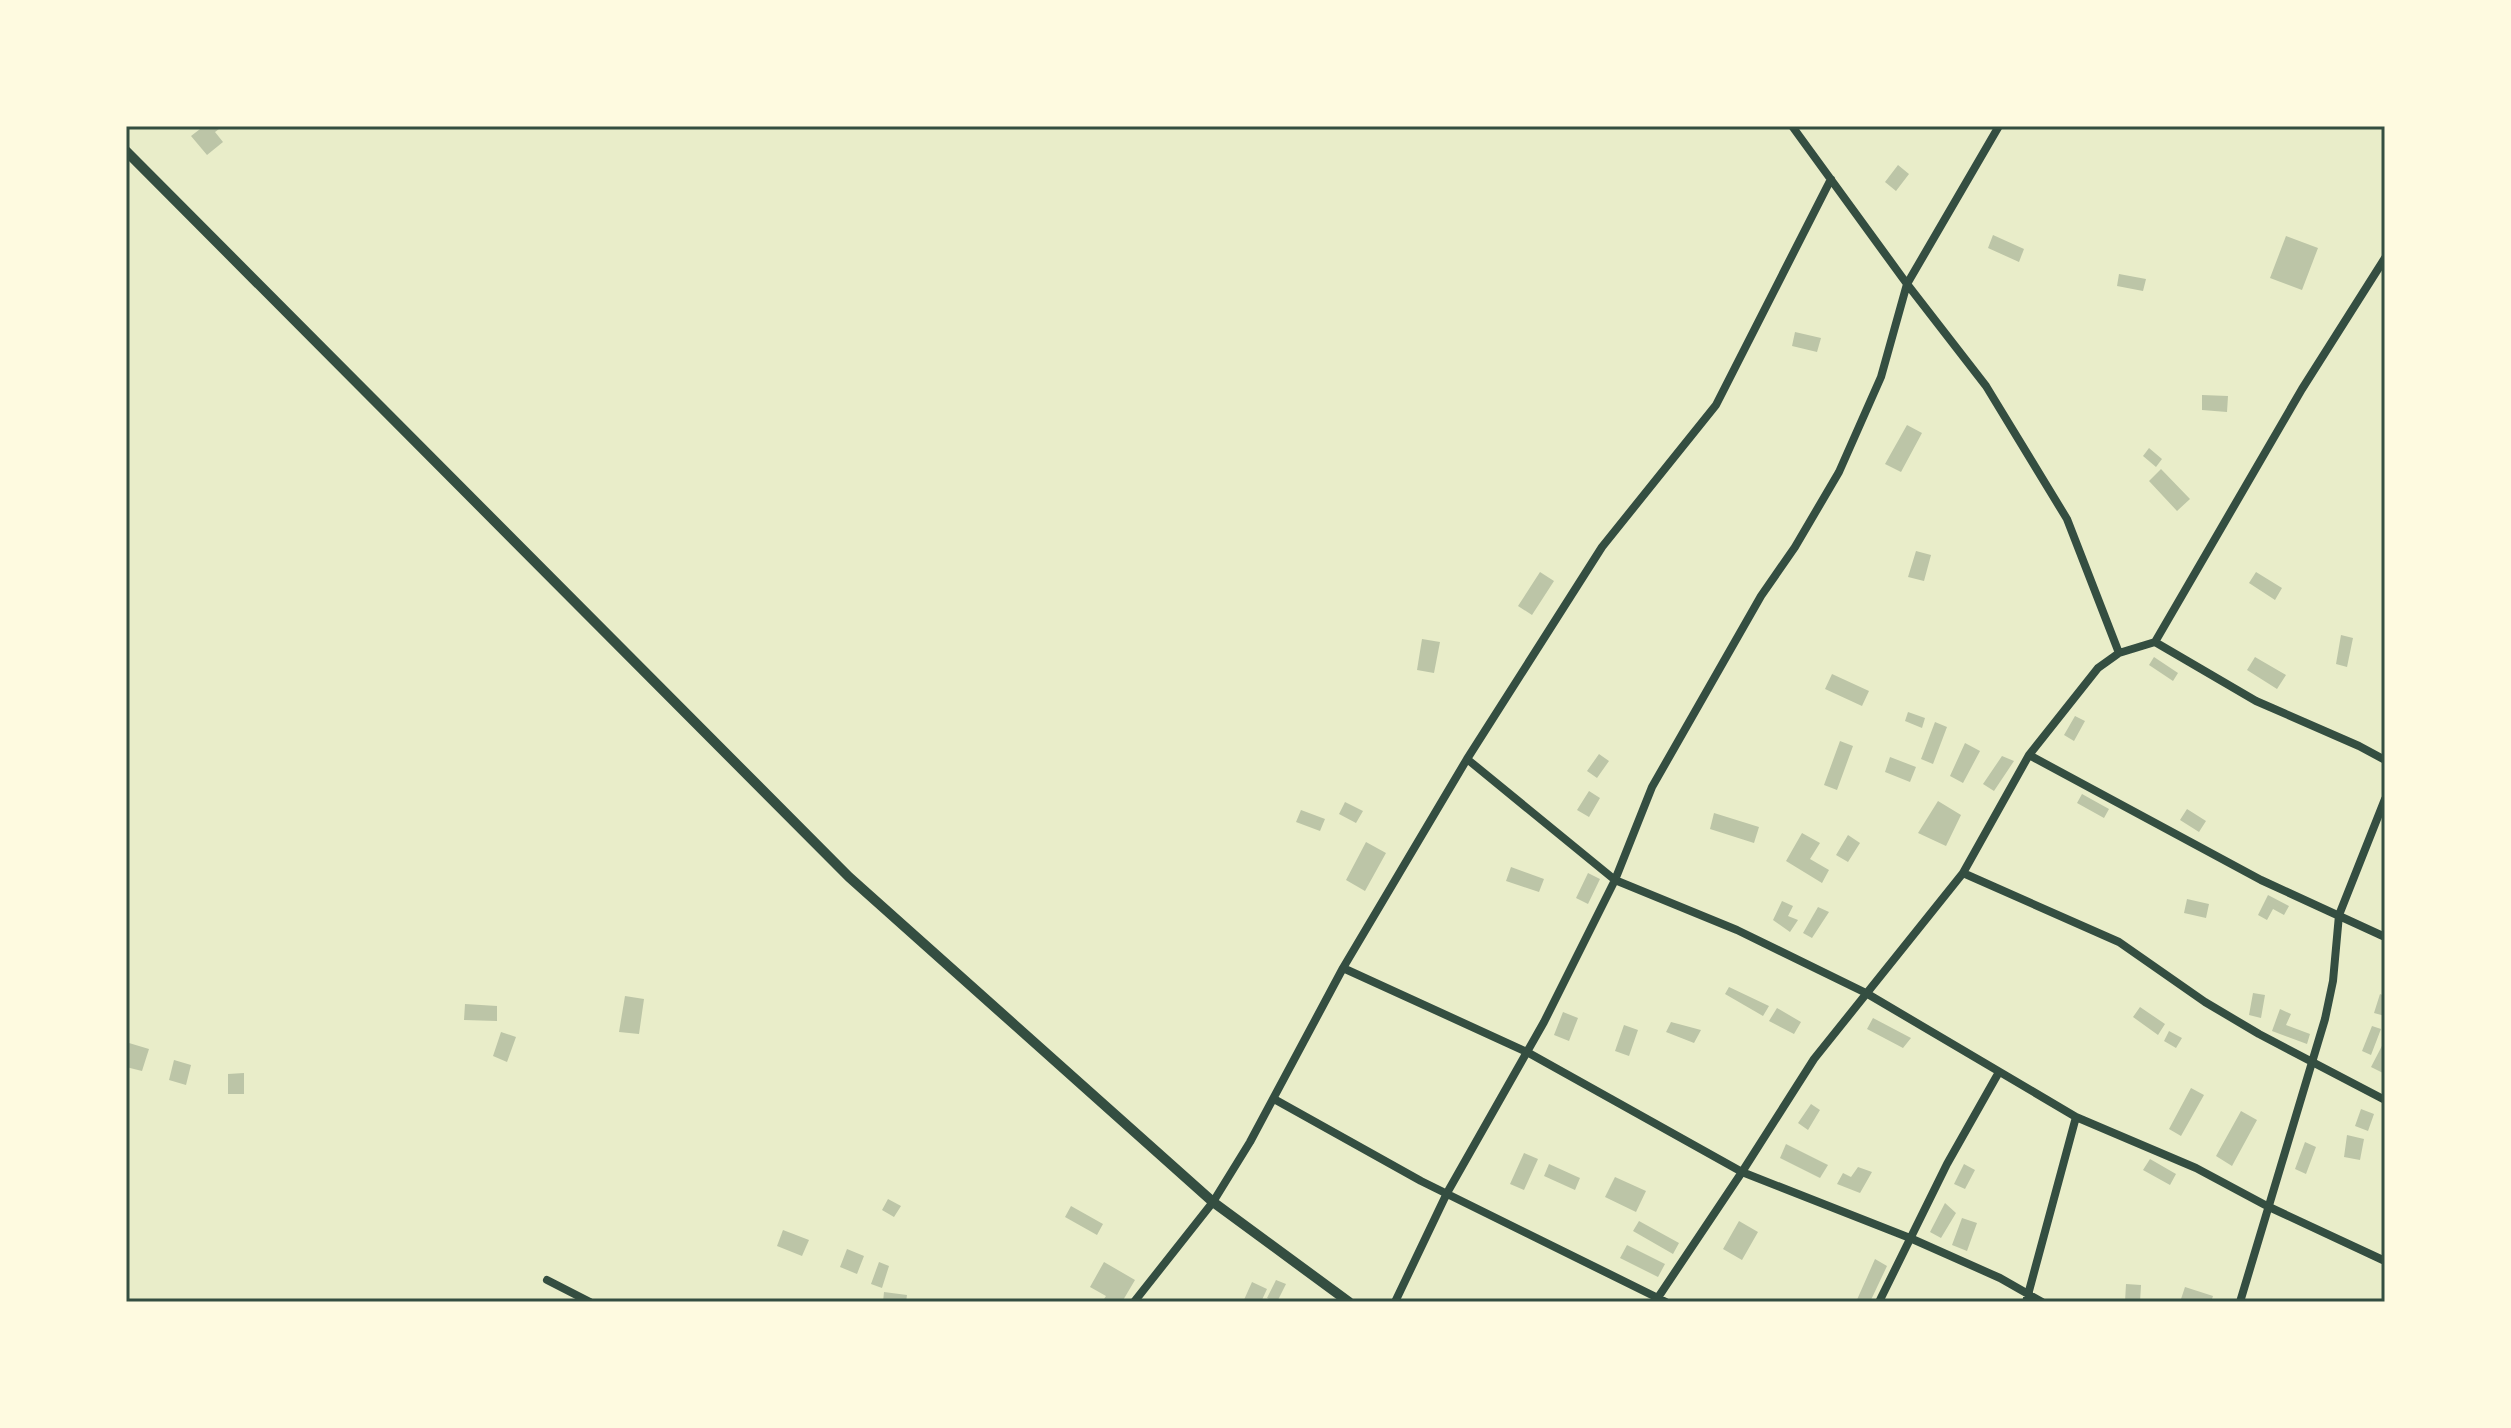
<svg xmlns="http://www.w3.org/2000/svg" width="2511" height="1428" font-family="'Crimson Pro',serif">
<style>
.building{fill:#bcc5a7}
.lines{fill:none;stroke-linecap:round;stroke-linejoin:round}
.minor{stroke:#344e41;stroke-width:8}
.tertiary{stroke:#344e41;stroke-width:10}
.neatline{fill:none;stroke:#344e41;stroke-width:3}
</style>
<rect width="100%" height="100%" fill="#e9edc9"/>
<path class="building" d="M204,126H223L215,132L223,142L207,155L191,136Z
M1898,165L1909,174L1896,191L1885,182Z
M1993,235L2024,249L2019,262L1988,248Z
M2286,236L2318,248L2302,290L2270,278Z
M2119,274L2146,279L2143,291L2117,286Z
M1795,332L1821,338L1817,352L1792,346Z
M2202,395L2228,396L2227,412L2202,410Z
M1907,425L1922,433L1901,472L1885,464Z
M2149,448L2162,459L2156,467L2143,456Z
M2161,469L2190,499L2177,511L2149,481Z
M1916,551L1931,555L1924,581L1908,577Z
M1540,572L1554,581L1532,615L1518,606Z
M2256,572L2282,588L2275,600L2249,583Z
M2341,635L2353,638L2347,667L2336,664Z
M1422,639L1440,642L1434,673L1417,670Z
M2154,657L2178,673L2173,681L2149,665Z
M2255,657L2286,675L2277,689L2247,670Z
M1832,674L1869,691L1862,706L1825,689Z
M1908,712L1925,718L1922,728L1905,721Z
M2075,716L2085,721L2074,741L2064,735Z
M1935,722L1947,727L1933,764L1921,759Z
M1840,741L1853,746L1837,790L1824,785Z
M1965,743L1980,751L1963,783L1950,776Z
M1599,754L1609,761L1597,778L1587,771Z
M2002,756L2014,761L1994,791L1983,784Z
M1890,757L1916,767L1910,782L1885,772Z
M1589,791L1600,798L1589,817L1577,810Z
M2082,794L2109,809L2104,818L2077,803Z
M1938,801L1961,815L1946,846L1918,833Z
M1345,802L1363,811L1356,823L1339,814Z
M2187,809L2206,821L2199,832L2180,820Z
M1301,810L1325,819L1320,831L1296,822Z
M1714,813L1759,827L1754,843L1710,829Z
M1802,833L1820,843L1810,859L1829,870L1822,883L1786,861Z
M1848,835L1860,843L1848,862L1836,855Z
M1366,842L1386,853L1365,891L1346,880Z
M1511,867L1544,879L1539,892L1506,881Z
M1588,873L1600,879L1588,904L1576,898Z
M2268,895L2289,906L2284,915L2273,909L2267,920L2258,915Z
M2187,899L2209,904L2206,918L2184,913Z
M1782,901L1793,906L1788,916L1798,920L1790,932L1773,920Z
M1818,907L1829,912L1812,938L1803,933Z
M1729,987L1769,1006L1763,1016L1725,994Z
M2253,993L2265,995L2261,1018L2249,1015Z
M2380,994L2385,996V1016L2374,1013Z
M625,996L644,999L639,1034L619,1032Z
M465,1004L497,1006V1021L464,1020Z
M2140,1007L2165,1024L2158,1035L2133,1017Z
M1777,1008L1801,1022L1794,1034L1769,1021Z
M2280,1009L2291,1014L2286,1025L2310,1034L2307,1044L2272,1031Z
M1563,1012L1578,1018L1569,1041L1554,1035Z
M1873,1018L1911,1038L1903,1048L1867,1029Z
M1671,1022L1701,1030L1694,1043L1666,1032Z
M1624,1025L1638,1030L1629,1056L1615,1051Z
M2372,1026L2381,1029L2371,1055L2362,1051Z
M2169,1031L2182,1038L2176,1048L2164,1041Z
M501,1032L516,1037L507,1062L493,1056Z
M2385,1040V1074L2371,1067Z
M129,1043L149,1049L142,1071L126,1067Z
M174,1060L191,1065L186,1085L169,1080Z
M244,1073V1094H228V1074Z
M2191,1088L2204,1095L2181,1136L2169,1129Z
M1811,1104L1820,1110L1808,1130L1798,1123Z
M2361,1109L2374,1114L2368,1131L2355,1126Z
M2241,1111L2257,1120L2232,1166L2216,1156Z
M2347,1135L2364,1139L2360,1160L2344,1157Z
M2305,1142L2316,1147L2306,1174L2295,1169Z
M1786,1144L1828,1165L1820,1178L1780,1158Z
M1524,1153L1538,1159L1524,1190L1510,1184Z
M2150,1159L2176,1174L2170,1185L2143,1170Z
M1549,1164L1580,1178L1575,1190L1544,1176Z
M1964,1164L1975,1170L1965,1189L1954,1184Z
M1858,1167L1872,1172L1860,1193L1837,1184L1843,1173L1851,1177Z
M1615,1177L1646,1191L1636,1212L1605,1197Z
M888,1199L901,1206L894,1217L882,1210Z
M1945,1203L1956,1213L1941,1238L1930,1232Z
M1071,1206L1103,1224L1097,1235L1065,1217Z
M1962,1218L1977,1223L1967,1251L1952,1245Z
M1639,1221L1679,1243L1673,1254L1633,1231Z
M1739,1221L1758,1232L1742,1260L1723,1249Z
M783,1230L809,1240L802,1256L777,1246Z
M1627,1245L1665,1264L1658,1277L1620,1258Z
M847,1249L864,1256L857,1274L840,1267Z
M1875,1259L1887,1266L1870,1302H1856Z
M879,1262L889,1266L882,1288L871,1284Z
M1104,1262L1135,1280L1122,1302H1102L1106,1296L1090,1287Z
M1276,1280L1286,1284L1277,1302H1274L1267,1298Z
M1252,1282L1267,1289L1261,1302H1243Z
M2126,1284L2141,1285L2140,1302H2125Z
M2185,1287L2213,1296L2211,1302H2180Z
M884,1292L907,1295L906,1302H883Z"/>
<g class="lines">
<path class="minor" d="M1792,126L1907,284L1986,386L2067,519L2119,653
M2155,642L2256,701L2359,746L2385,760
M2029,755L2261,880L2385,937
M1467,759L1615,880L1737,930L1866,993L2076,1117L2196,1168L2267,1206L2385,1261
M1963,873L2119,942L2205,1002L2259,1034L2385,1100
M1343,968L1527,1052L1742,1172L1910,1238L2000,1278L2042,1302
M1274,1099L1421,1181L1666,1302
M547,1280L590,1302
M1134,1302L1213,1202L1250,1142L1343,968L1467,759L1602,547L1716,405L1831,179
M1395,1302L1447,1193L1544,1022L1615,880L1652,787L1761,596L1795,547L1839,472L1881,377L1907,284L1999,126
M1655,1302L1742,1172L1814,1059L1963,873L2029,755L2098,668L2119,653L2155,642L2302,389L2385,258
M1879,1302L1947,1164L1999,1072
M2026,1302L2076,1117
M2240,1302L2325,1019L2333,981L2339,915L2385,799"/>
<path class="tertiary" d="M126,151L849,877L1213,1202L1349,1302"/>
</g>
<rect width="2511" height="1428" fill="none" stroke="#fefae0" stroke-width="256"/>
<rect x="128" y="128" width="2255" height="1172" class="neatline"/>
</svg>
